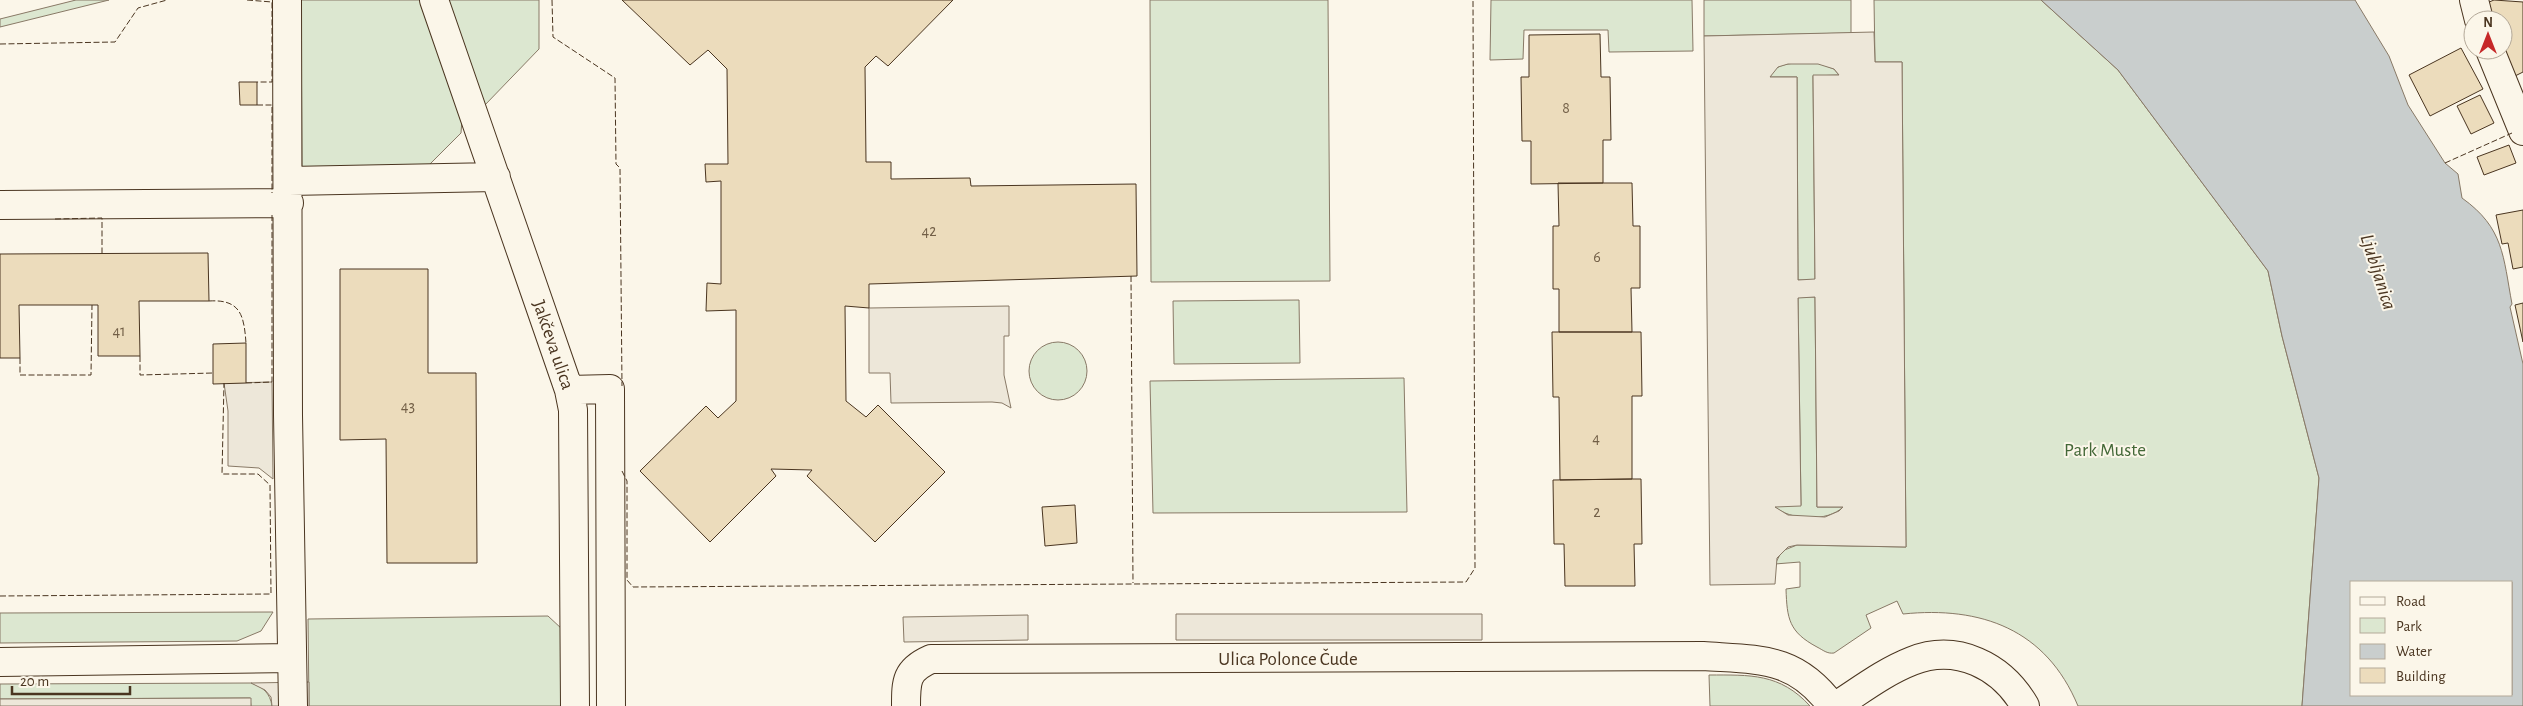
<svg xmlns="http://www.w3.org/2000/svg" width="2523" height="706" font-family="'Alegreya Sans',sans-serif">
<style>
.green{fill:#dce7d0;stroke:#887966}
.parking{fill:#ede7d9;stroke:#887966;fill-rule:evenodd}
.water{fill:#c9cecd;stroke:#887966;fill-rule:evenodd}
.building{fill:#ecdcbc;stroke:#4a3520}
.lines{fill:none;stroke-linecap:round;stroke-linejoin:round}
.minor-casing{stroke:#4a3520;stroke-width:30}
.minor{stroke:#fbf6e9;stroke-width:28}
.fence{stroke:#4a3520;stroke-width:1;stroke-dasharray:6 2.5;stroke-linecap:butt}
.labels{text-anchor:middle;dominant-baseline:central;stroke-width:4;stroke-linejoin:round;paint-order:stroke}
.number-label{font-size:16px;fill:#725f47}
.street-label{font-size:19px;fill:#4a3520;stroke:#fbf6e9}
.park-label{font-size:19px;fill:#436837;stroke:#fbf6e9}
.water-label{font-size:20px;font-style:italic;fill:#4a3520;stroke:#fbf6e9}
</style>
<rect width="100%" height="100%" fill="#fbf6e9"/>
<path class="green" d="M76,0H109L0,27V19Z
M301,0H422L462,119L461,133L427,167L302,169Z
M446,0H539V49L484,106Z
M1150,0H1328L1330,281L1151,282Z
M1491,0H1692L1693,51L1609,52L1608,30H1524L1523,59L1490,60Z
M1704,0H1851V33L1704,36Z
M1874,0H2041L2118,70L2268,271L2282,336L2319,478L2302,706H2078C2046,629 1981,606 1903,614L1897,601L1866,615L1871,628L1834,653C1827,654 1823,650 1817,647C1789,632 1787,619 1786,589L1800,587V562L1775,564L1782,551L1797,545L1906,547L1902,62H1875Z
M1818,63L1834,69L1839,75L1813,76L1815,280H1798L1797,77H1770C1776,59 1802,64 1818,63Z
M1798,297H1815L1817,507H1843C1828,522 1790,521 1774,506L1801,505Z
M1299,300L1300,363L1174,364L1173,301Z
M1029 371a29 29 0 1 1 58 0a29 29 0 1 1-58 0Z
M1404,378L1407,512L1153,513L1150,381Z
M273,612L261,631L237,641L0,643V613Z
M548,616L562,629L565,706H309L308,619Z
M1709,675C1750,675 1780,673 1810,706H1710Z
M251,683C263,687 270,693 272,706H251L250,698L0,699V684Z"/>
<path class="parking" d="M1874,32L1875,62H1902L1906,547L1797,545L1788,547L1777,558L1775,584L1710,585L1704,36ZM1818,64L1834,69L1839,75H1813L1815,279L1798,280L1797,77H1770L1778,67L1788,64ZM1815,297L1817,507H1843L1839,511L1825,517L1788,515L1775,507L1801,506L1798,298Z
M1009,306V336H1004V375L1011,408L1002,403L992,402L891,403L890,373H869V308Z
M272,382L273,479L259,468L228,466V411L224,383Z
M1176,614H1482V640H1176Z
M1028,615V640L904,642L903,617Z
M309,682V706H272L271,697L265,690L251,683Z
M251,698V706H0V699Z"/>
<path class="water" d="M2041,0H2355L2389,56L2408,105L2445,163L2458,174L2462,198C2504,228 2503,256 2512,304L2510,307L2523,364V706H2302L2319,478L2282,336L2268,271L2118,70ZM2352,582H2512V695H2352Z"/>
<path class="building" d="M622,0H953L888,66L876,56L865,67L866,162H891V179L970,178L971,186L1136,184L1137,276L869,284V308L845,306L846,401L866,417L878,405L945,472L875,542L807,476L812,470L771,469L776,476L710,542L640,471L706,406L718,418L736,401V310L706,311L707,283L721,284V181L706,182L705,164H728L727,69L708,50L690,65Z
M2494,0L2523,2V72L2513,77L2503,50V20H2489L2482,5Z
M1600,34L1601,77H1610L1611,140H1603V183L1531,184V141H1522L1521,77H1529V35Z
M2461,48L2483,89L2430,116L2409,75Z
M239,82H257V105H240Z
M2480,95L2494,123L2471,134L2457,106Z
M2509,145L2516,163L2484,175L2477,157Z
M1558,183H1632L1633,226H1640V288H1631L1632,332H1559V289H1553V226H1559Z
M2523,210V267L2513,269L2508,243L2502,244L2496,215Z
M208,253L209,301H139L140,356H98V305H19L20,358H0V254Z
M340,269H428V373H476L477,563H387L386,439L340,440Z
M2523,303V342L2515,305Z
M1552,332H1641L1642,396H1632V479L1560,480L1559,397H1553Z
M246,343V383L213,384V344Z
M1632,479H1641L1642,544H1634L1635,586H1565L1564,544H1554L1553,480Z
M1075,505L1077,543L1045,546L1042,507Z"/>
<g class="lines">
<defs>
<path id="minor" d="M287,0L288,415L293,706
M434,0L569,390L573,410L575,706
M2474,0L2479,20
M2490,50L2523,131
M289,181L496,177
M0,205L289,203
M569,390L610,389L611,706
M0,662L292,658
M906,706C906,681 906,670 931,659L1703,656C1759,660 1795,656 1832,706
M1836,706C1861,690 1884,672 1912,661C1957,643 2002,666 2025,706"/>
</defs>
<use href="#minor" class="minor-casing"/>
<use href="#minor" class="minor"/>
<path class="fence" d="M247,0L272,2V82H257
M552,0L553,37L615,78L616,164L620,168L622,386
M0,44L115,42L138,8L167,0
M257,105H272V193
M2445,163L2512,133
M55,219L102,218V254
M1131,276L1133,583
M209,301C241,299 244,316 246,343
M140,356V375L213,373
M20,358V375H91L92,305
M246,383L272,382V213
M622,471L627,481V580L633,587L1466,582L1475,568L1473,0
M0,596L271,594L270,485L258,474H222L224,383"/>
</g>
<g class="labels">
<g class="number-label">
<text x="1566" y="108">8</text>
<text x="929" y="231">42</text>
<text x="1597" y="257">6</text>
<text x="119" y="331">41</text>
<text x="408" y="406">43</text>
<text x="1596" y="438">4</text>
<text x="1597" y="512">2</text>
</g>
<g class="street-label">
<text transform="translate(553 345) rotate(71)">Jakčeva ulica</text>
<text x="1288" y="659">Ulica Polonce Čude</text>
</g>
<g class="park-label">
<text x="2105" y="450">Park Muste</text>
</g>
<g class="water-label">
<text transform="translate(2378 272) rotate(72)">Ljubljanica</text>
</g>
</g>
<rect x="2350" y="581" width="162" height="115" fill="#fbf6e9" stroke="#b4a999"/>
<rect x="2360" y="597" width="25" height="8" fill="#fbf6e9" stroke="#b4a999"/>
<text x="2396" y="606" font-size="15" fill="#4a3520">Road</text>
<rect x="2360" y="618" width="25" height="15" fill="#dce7d0" stroke="#b4a999"/>
<text x="2396" y="631" font-size="15" fill="#4a3520">Park</text>
<rect x="2360" y="644" width="25" height="15" fill="#c9cecd" stroke="#b4a999"/>
<text x="2396" y="656" font-size="15" fill="#4a3520">Water</text>
<rect x="2360" y="668" width="25" height="15" fill="#ecdcbc" stroke="#b4a999"/>
<text x="2396" y="681" font-size="15" fill="#4a3520">Building</text>
<g transform="translate(2488 35)"><circle r="24" fill="#fbf6e9" stroke="#b4a999"/>
<path d="M0-4L9 19L0 12L-9 19Z" fill="#c62828"/>
<text y="-8" font-size="14" font-weight="bold" text-anchor="middle" fill="#4a3520">N</text>
</g>
<path d="M12 686v8h118v-8" fill="none" stroke="#4a3520" stroke-width="2.5"/>
<text x="20" y="686" font-size="15" fill="#4a3520" stroke="#fbf6e9" stroke-width="4" paint-order="stroke">20 m</text>
</svg>
